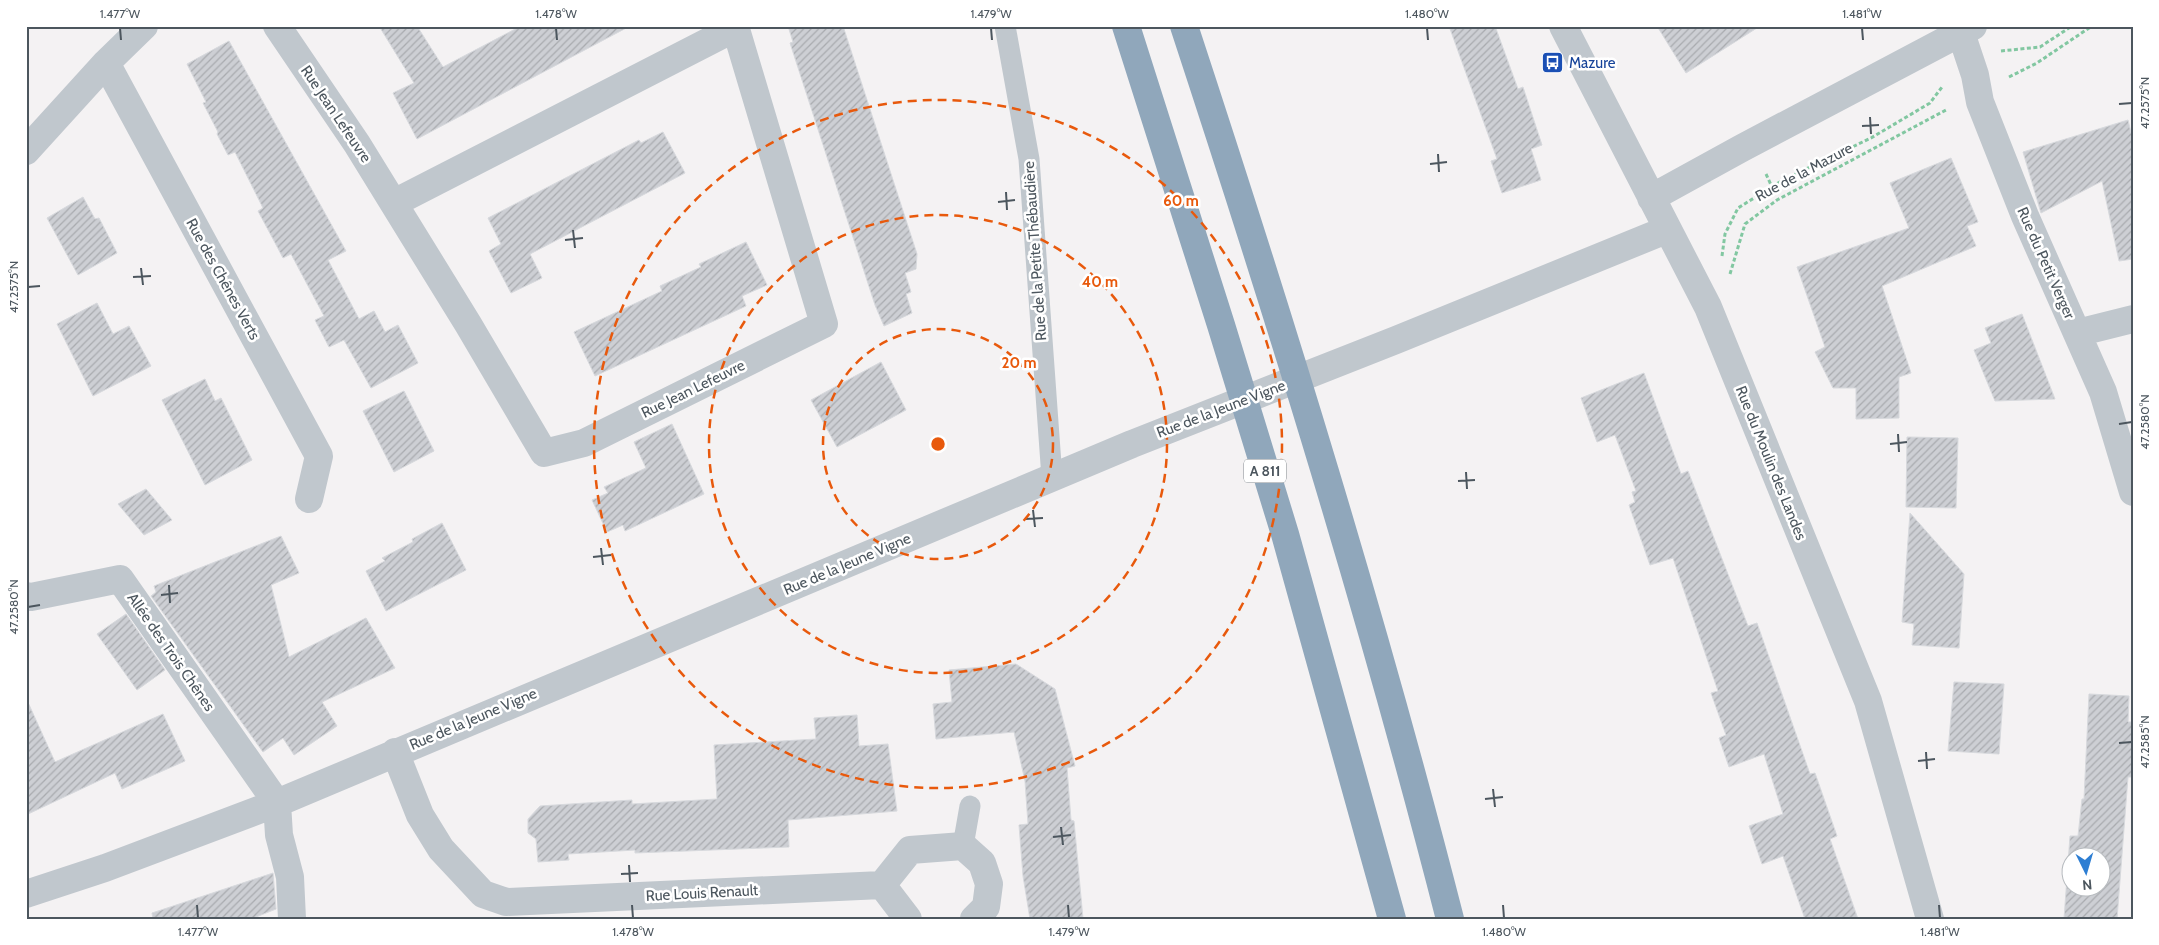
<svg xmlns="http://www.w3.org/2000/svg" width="2159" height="945" font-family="Cabin,sans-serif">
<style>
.building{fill:url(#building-hatch);stroke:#d7d9dd;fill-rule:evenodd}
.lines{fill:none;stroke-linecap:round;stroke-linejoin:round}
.path{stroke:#82c7a1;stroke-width:3;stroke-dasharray:4 2.5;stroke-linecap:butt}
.lane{stroke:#c0c7cd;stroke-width:21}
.street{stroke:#c0c7cd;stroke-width:28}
.highway{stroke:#90a7bb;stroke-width:28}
.ticks{fill:none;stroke:#4c565e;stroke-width:2}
.ring{fill:none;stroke:#e8590c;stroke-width:2.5;stroke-dasharray:9 6}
.labels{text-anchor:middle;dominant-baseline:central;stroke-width:5;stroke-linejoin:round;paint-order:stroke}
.shield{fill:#fff;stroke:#82898e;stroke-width:1}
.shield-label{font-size:14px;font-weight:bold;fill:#4c565e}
.transit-label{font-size:15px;fill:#164399;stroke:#fff;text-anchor:start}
.street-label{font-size:15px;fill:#4c565e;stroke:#fff}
.centre{fill:#e8590c;stroke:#fff;stroke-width:2.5}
.ring-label{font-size:15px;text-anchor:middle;font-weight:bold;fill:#e8590c;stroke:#fff;stroke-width:5;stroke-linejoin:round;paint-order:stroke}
.neatline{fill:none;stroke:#4c565e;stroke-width:2}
.ticks-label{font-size:12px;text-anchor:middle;fill:#4c565e}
</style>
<defs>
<pattern id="building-hatch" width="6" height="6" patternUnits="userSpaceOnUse" patternTransform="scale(1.25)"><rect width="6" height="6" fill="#cdcfd4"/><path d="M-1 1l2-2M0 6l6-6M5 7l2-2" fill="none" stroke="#a9abaf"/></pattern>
</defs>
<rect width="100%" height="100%" fill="#f4f2f3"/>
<path class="building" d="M379,26H417L443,67L521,26H630L417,139L393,93L414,83Z
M788,26H843L917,254L916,269L905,273L911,292L906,294L912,313L884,326L875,305L790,43L793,42Z
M1449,26H1495L1518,89L1523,87L1542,145L1531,149L1541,180L1502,193L1491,161L1497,159Z
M1657,26H1760L1686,73Z
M229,41L346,251L328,260L359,319L374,311L385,332L398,325L418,363L371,388L344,340L329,347L315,320L324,316L291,254L283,258L273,239L258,211L263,208L235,152L228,155L217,134L218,132L203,103L206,102L187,64Z
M2128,120L2133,141V259L2119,261L2102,181L2041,213L2023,152Z
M663,132L685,173L530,254L542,278L511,293L489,251L501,244L488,218L639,140L641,143Z
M1951,158L1978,222L1967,226L1976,246L1882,286L1911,373L1899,377V418L1856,419V388H1833L1815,352L1825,347L1797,267L1909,228L1890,183Z
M83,197L95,219L99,218L117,253L78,275L47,218Z
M746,242L767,285L742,296L746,306L595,376L574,332L662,291L660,286L701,267L699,264Z
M97,303L113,334L129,326L151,366L93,396L57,324Z
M2022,314L2055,399L1995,401L1974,350L1991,343L1985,328Z
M881,362L906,410L837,447L811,400Z
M1644,373L1681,474L1688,471L1748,626L1757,623L1810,774L1815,773L1837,836L1830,839L1858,919H1805L1783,856L1762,864L1749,826L1783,814L1764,754L1729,767L1719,738L1726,735L1711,693L1718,691L1673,558L1650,565L1629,505L1635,502L1632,492L1636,491L1615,435L1597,442L1581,398Z
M205,379L215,401L221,398L252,460L205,485L162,400Z
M404,391L434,451L394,472L363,411Z
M672,424L704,494L625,531L623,525L607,532L592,500L608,493L604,487L646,468L634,442Z
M1907,437L1958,438L1956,508L1906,507Z
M146,489L172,520L144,535L118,504Z
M1910,513L1964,574L1959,648L1912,645L1914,624L1902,622Z
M442,523L466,570L386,611L366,571L385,561L382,558L413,542L412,539Z
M281,536L299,573L271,585L289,657L366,618L395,668L322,702L337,726L294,755L283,738L263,752L151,596L156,592L154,586Z
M126,614L165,670L137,690L97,634Z
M1016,664L1055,689L1075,766L1067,768L1071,820L1074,821L1083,919H1030L1023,876L1019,825L1028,824L1025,781L1014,732L936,739L933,704L952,702L949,670Z
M1954,682L2004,684L1999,754L1948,751Z
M2089,694L2129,696L2128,722H2133V777H2128L2117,919H2064L2070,836H2078L2082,799H2084ZM2072,858H2102V888H2072Z
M26,698L55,762L163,714L185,761L122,789L115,773L26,815Z
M857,715L859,746L888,744L897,811L788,820L789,847L635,853V850L568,854L569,860L538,862L536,839L528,833V819L540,806L632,800V804L717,799L714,745L816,739L814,718Z
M273,873L276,909L251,919H153L152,913Z"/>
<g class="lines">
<path class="path" d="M2001,51L2040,47L2072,26
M2009,77L2037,63L2092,26
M1766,174L1772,187
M1722,256L1725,234L1738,208L1783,180L1871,138L1930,103L1942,87
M1730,274L1745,224L1777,200L1946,110"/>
<path class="lane" d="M1005,26L1029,159L1052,478
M963,846L970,806"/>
<path class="street" d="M277,26L357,144L468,324L544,453L584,443L824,324L735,26
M1563,26L1708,307L1868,701L1930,919
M1961,33L1975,75L1980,102L2025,216L2103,392L2133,492
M106,63L319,456L309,499
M26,151L106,63L144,26
M1651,198L1742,148L1973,26
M394,203L735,28
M2077,333L2133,319
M26,596L31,597L120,579L277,803L279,835L290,877L292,919
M395,752L420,815L441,849L483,894L506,902L882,885L910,850L963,846L982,863L989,884L986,907L974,919
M882,885L908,919
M26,894L105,868L277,803L1132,444L1396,340L1666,230"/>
<path class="highway" d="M1126,26L1221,325L1285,534L1392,919
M1184,26C1281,321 1373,618 1450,919"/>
</g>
<path class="ticks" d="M120,28L121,40M556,28L557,40M991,28L992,40M1427,28L1428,40M1862,28L1863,40M2119,104L2132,103M1870,117L1871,134M1862,126L1879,125M1438,154L1439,172M1430,164L1447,162M1006,192L1007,210M998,202L1015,200M573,230L575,248M565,240L583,238M141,268L143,285M133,277L151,276M28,287L40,286M2119,424L2132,422M1898,434L1899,452M1890,444L1907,442M1466,472L1467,489M1458,481L1475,480M1033,510L1035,527M1025,519L1043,518M601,548L603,565M593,557L611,555M169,585L170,603M161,595L178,593M28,607L40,605M2119,743L2132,742M1926,752L1927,769M1918,761L1935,759M1493,789L1495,807M1485,799L1503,797M1061,827L1063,845M1053,837L1071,835M629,865L630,882M621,874L638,873M197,905L198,918M632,905L633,918M1068,905L1069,918M1503,905L1504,918M1939,905L1940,918"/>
<g class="ring">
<circle cx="938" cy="444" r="115"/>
<circle cx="938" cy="444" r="229"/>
<circle cx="938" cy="444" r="344"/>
</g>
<defs>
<symbol id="bus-square" viewBox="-11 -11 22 22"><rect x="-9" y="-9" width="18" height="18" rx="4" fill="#1a4fb4" stroke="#fff"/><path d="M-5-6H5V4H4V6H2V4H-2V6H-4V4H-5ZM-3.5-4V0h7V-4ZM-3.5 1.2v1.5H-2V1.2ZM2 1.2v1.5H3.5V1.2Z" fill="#fff"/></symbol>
</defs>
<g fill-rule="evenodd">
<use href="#bus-square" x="1540" y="50" width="25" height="25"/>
</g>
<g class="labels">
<rect class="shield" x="1244" y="459.5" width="42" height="23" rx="4"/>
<g class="shield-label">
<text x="1265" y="471">A 811</text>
</g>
<g class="transit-label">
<text x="1569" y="63">Mazure</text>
</g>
<g class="street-label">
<text transform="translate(336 114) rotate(56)">Rue Jean Lefeuvre</text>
<text transform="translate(1804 172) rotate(-28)">Rue de la Mazure</text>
<text transform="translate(1035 251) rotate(-94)">Rue de la Petite Thébaudière</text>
<text transform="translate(2046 263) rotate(66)">Rue du Petit Verger</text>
<text transform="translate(223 279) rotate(61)">Rue des Chênes Verts</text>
<text transform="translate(693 389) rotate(-26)">Rue Jean Lefeuvre</text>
<text transform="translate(1221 409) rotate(-21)">Rue de la Jeune Vigne</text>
<text transform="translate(1771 463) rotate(68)">Rue du Moulin des Landes</text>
<text transform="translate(847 564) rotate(-23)">Rue de la Jeune Vigne</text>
<text transform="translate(171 652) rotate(55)">Allée des Trois Chênes</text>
<text transform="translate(473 719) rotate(-23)">Rue de la Jeune Vigne</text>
<text transform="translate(702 893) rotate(-3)">Rue Louis Renault</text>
</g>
</g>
<circle cx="938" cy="444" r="8" class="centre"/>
<g class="ring-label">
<text x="1181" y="206">60 m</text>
<text x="1100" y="287">40 m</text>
<text x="1019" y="368">20 m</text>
</g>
<rect width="2159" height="945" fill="none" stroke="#ffffff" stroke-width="55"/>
<g transform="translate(2086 872) rotate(175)"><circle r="24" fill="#ffffff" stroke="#b7bbbf"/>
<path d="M0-4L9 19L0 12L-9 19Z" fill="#2d7ed3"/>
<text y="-8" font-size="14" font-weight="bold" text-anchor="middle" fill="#4c565e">N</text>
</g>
<rect x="28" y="28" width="2104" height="890" class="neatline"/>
<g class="ticks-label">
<text x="120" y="18">1.477°W</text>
<text x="556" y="18">1.478°W</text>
<text x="991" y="18">1.479°W</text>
<text x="1427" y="18">1.480°W</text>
<text x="1862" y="18">1.481°W</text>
<text transform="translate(2145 103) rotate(-90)" y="4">47.2575°N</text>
<text transform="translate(14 287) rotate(-90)" y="4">47.2575°N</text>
<text transform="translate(2145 422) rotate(-90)" y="4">47.2580°N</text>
<text transform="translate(14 607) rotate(-90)" y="4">47.2580°N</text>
<text transform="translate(2145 742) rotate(-90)" y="4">47.2585°N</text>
<text x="198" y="936">1.477°W</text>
<text x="633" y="936">1.478°W</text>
<text x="1069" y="936">1.479°W</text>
<text x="1504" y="936">1.480°W</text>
<text x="1940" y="936">1.481°W</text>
</g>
</svg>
